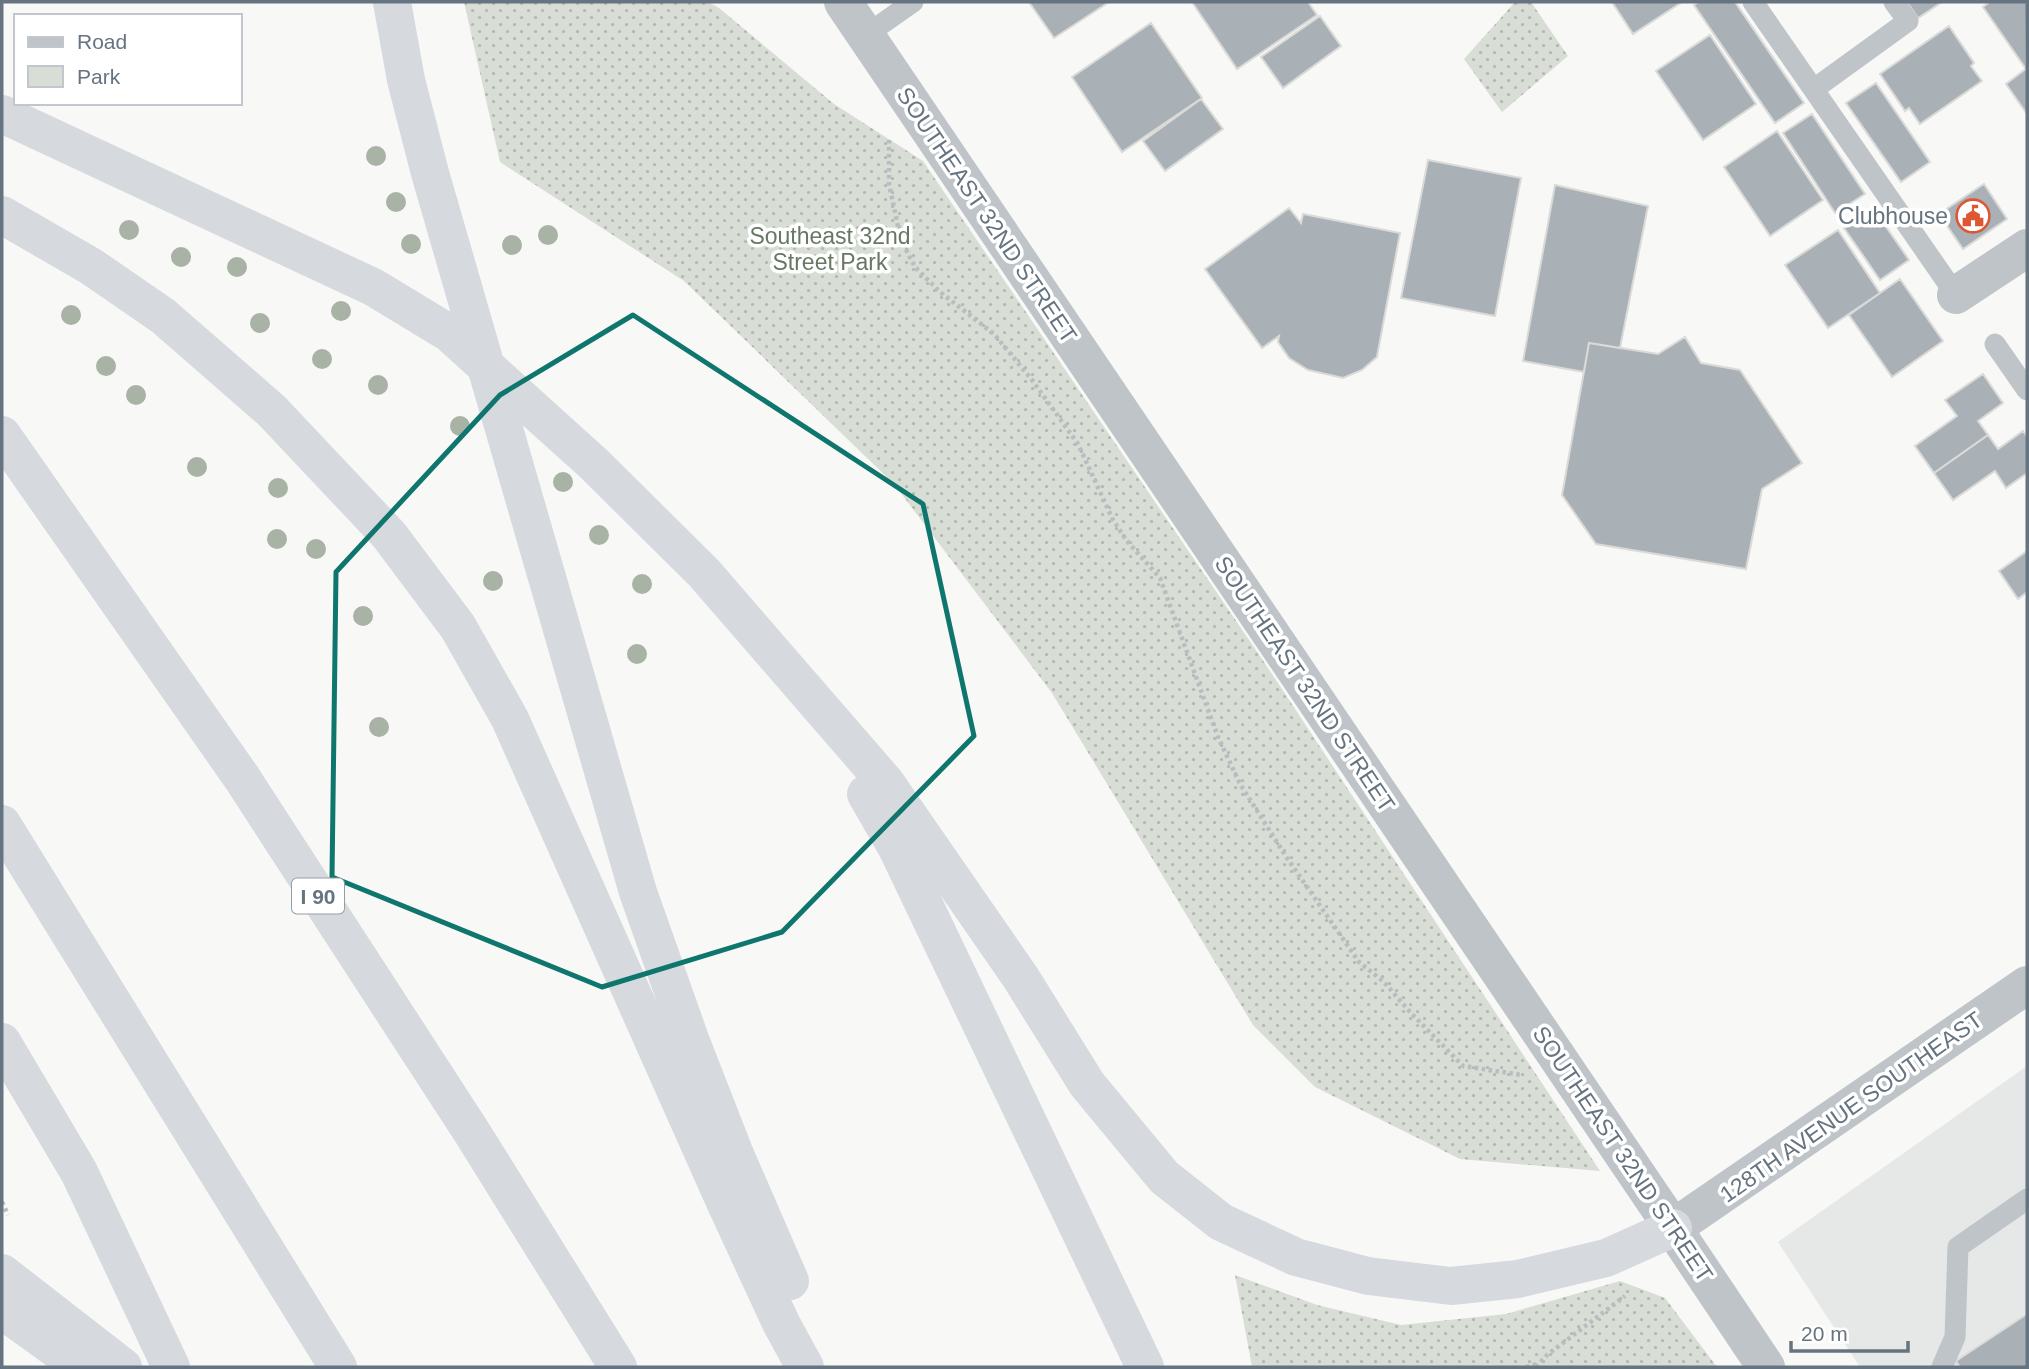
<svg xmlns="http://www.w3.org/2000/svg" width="2029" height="1369" font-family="Arial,sans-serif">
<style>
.built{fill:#e6e7e7}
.green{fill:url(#green-dots)}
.building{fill:#a9b1b7;stroke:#dadad8;stroke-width:2}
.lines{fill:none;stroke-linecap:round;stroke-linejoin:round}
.path{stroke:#babdc0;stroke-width:4.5;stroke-dasharray:3.5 3.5;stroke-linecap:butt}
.service{stroke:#bfc4c8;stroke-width:21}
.minor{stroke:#bfc4c8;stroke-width:38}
.tertiary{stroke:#bfc4c8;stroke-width:38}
.motorway{stroke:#d6dade;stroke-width:38}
.tree{fill:#a8b2a5}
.marked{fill:none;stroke:#0f766e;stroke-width:5;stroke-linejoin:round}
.labels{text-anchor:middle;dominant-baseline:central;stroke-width:7;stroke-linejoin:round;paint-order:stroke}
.shield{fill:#fff;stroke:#939ea6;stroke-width:2}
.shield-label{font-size:21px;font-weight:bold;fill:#657480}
.street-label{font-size:23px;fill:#657480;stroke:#fff}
.poi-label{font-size:23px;fill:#657480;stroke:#fff;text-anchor:end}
.park-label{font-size:23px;fill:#677863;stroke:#fff}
</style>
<defs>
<pattern id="green-dots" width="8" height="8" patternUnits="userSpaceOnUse" patternTransform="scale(1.75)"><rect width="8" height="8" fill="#d8ddd5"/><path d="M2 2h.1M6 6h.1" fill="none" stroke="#b3b8b2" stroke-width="1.8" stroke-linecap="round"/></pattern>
</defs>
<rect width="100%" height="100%" fill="#f8f8f6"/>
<path class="built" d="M2027,1066V1367H1860L1778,1242Z"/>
<path class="green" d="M464,2H708L719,8L834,104L923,161L1262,659L1600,1171L1460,1159L1315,1087L1253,1025L1052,693L894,484L684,281L500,162Z
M1515,2H1531L1568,56L1502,112L1464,59Z
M1235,1275L1317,1305L1401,1325L1506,1314L1620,1281L1665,1298L1717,1367H1252Z"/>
<path class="building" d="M1029,2H1109L1054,38Z
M1192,2H1308L1317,15L1237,69Z
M1612,2H1682L1633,34Z
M1699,2H1735L1804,103L1775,123L1694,5Z
M1907,2H1942L1918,18Z
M1990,2H2027L2026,69L1983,7Z
M1320,16L1341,46L1283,88L1261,57Z
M1151,23L1202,98L1122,152L1072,77Z
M1949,26L1974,63L1971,66L1982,81L1920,124L1909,108L1905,111L1880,74Z
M1710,35L1756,104L1703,140L1656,71Z
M2027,68V114L2006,84Z
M1876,83L1930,162L1901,182L1846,103Z
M1201,99L1223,129L1165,171L1143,141Z
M1812,114L1865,194L1835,213L1783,133Z
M1777,131L1823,200L1770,236L1724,167Z
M1428,160L1521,178L1495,316L1401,298Z
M1984,184L2007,219L1963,249L1939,214Z
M1555,185L1648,206L1620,348L1589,343L1584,372L1523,361Z
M1289,208L1301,223L1303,214L1400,233L1377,357L1362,370L1343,378L1308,370L1289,358L1278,342L1279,336L1262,348L1205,269Z
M1873,208L1909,260L1880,280L1844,228Z
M1838,230L1880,293L1828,328L1785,265Z
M1900,279L1943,341L1892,377L1849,315Z
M1685,337L1701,363L1740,370L1802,463L1762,489L1746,569L1596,544L1562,495L1589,343L1658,354Z
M1983,374L2003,403L1978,421L1988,435L1934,473L1915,446L1957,416L1945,400Z
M2023,431L2027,437V473L2006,488L1995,471L1953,500L1934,473L1988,435L1998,449Z
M2027,551V592L2018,599L1999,571Z
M2027,1314V1367H1960L1956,1361Z"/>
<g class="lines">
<path class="path" d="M889,140V184L901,240L915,267L940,292L994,334L1032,380L1078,444L1113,520L1127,541L1160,578L1218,737L1240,784L1287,858L1359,962L1384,982L1410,1012L1463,1066L1522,1075
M2,1202L8,1215
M1526,1367L1537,1364
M1536,1367L1547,1355L1625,1296"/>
<path class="service" d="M1753,2L1956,295
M866,35L913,2
M1814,89L1908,21L1894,2
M1995,344L2027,390
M1942,1367L1955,1337L1958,1247L2027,1199"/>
<path class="minor" d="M843,2L1673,1228
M1956,295L2027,248"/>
<path class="tertiary" d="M1766,1367L1673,1228L2027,985"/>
<path class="motorway" d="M392,2L406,80L430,173L638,892L691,1042L734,1152L790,1281
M2,114L373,287L449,333L594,464L704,573L886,783L1021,978L1087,1084L1164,1177L1221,1222L1296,1257L1368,1276L1451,1286L1518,1279L1606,1258L1673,1228
M2,215L92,267L163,316L272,411L389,535L458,627L510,719L726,1204L781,1323L805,1367
M2,435L242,778L473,1134L618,1367
M866,794L897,848L1145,1367
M2,824L338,1367
M2,1042L79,1172L171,1367
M2,1273L123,1367
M2,1310L81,1367"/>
</g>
<g class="tree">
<circle cx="376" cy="156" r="10"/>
<circle cx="396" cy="202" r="10"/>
<circle cx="129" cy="230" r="10"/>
<circle cx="548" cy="235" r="10"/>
<circle cx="411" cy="244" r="10"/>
<circle cx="512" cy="245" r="10"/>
<circle cx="181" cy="257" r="10"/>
<circle cx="237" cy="267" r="10"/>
<circle cx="341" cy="311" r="10"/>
<circle cx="71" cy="315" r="10"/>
<circle cx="260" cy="323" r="10"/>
<circle cx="322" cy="359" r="10"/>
<circle cx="106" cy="366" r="10"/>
<circle cx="378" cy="385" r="10"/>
<circle cx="136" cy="395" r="10"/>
<circle cx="460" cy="426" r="10"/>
<circle cx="197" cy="467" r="10"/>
<circle cx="563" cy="482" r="10"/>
<circle cx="278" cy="488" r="10"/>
<circle cx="599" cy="535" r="10"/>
<circle cx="277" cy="539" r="10"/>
<circle cx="316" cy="549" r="10"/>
<circle cx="493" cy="581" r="10"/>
<circle cx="642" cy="584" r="10"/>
<circle cx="363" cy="616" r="10"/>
<circle cx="637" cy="654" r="10"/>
<circle cx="379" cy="727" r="10"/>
</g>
<path class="marked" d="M633,315L923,504L974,736L782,932L602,987L332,877L336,572L500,395Z"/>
<defs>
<symbol id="civic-ring" viewBox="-11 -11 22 22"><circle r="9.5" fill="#fff" stroke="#dc5732" stroke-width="1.5"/><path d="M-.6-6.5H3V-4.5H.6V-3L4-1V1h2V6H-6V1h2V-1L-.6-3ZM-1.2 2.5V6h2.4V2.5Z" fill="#dc5732"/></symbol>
</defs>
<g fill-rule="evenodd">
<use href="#civic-ring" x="1954" y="197" width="38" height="38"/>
</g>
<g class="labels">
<rect class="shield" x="292" y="878.5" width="52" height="35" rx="5"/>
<g class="shield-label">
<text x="318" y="896">I 90</text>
</g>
<g class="street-label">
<text transform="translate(987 215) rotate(56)">SOUTHEAST 32ND STREET</text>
<text transform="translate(1305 684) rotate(56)">SOUTHEAST 32ND STREET</text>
<text transform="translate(1851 1107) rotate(-35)">128TH AVENUE SOUTHEAST</text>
<text transform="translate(1623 1154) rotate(56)">SOUTHEAST 32ND STREET</text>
</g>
<g class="poi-label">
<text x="1948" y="216">Clubhouse</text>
</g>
<g class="park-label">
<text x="830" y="236">Southeast 32nd<tspan x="830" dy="26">Street Park</tspan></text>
</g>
</g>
<rect width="2029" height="1369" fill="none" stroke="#657480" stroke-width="7"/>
<rect x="14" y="14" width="228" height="91" fill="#ffffff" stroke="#c1c7cc" stroke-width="2"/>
<rect x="28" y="37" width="35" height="10" fill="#bfc4c8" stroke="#c1c7cc" stroke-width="2"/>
<text x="77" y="49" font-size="21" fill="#657480">Road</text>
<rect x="28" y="66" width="35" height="21" fill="#d8ddd5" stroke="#c1c7cc" stroke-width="2"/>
<text x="77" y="84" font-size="21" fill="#657480">Park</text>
<path d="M1791 1341v10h117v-10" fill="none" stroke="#657480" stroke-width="3.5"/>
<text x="1801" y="1341" font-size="21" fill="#657480" stroke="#ffffff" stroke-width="5" paint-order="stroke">20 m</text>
</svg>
